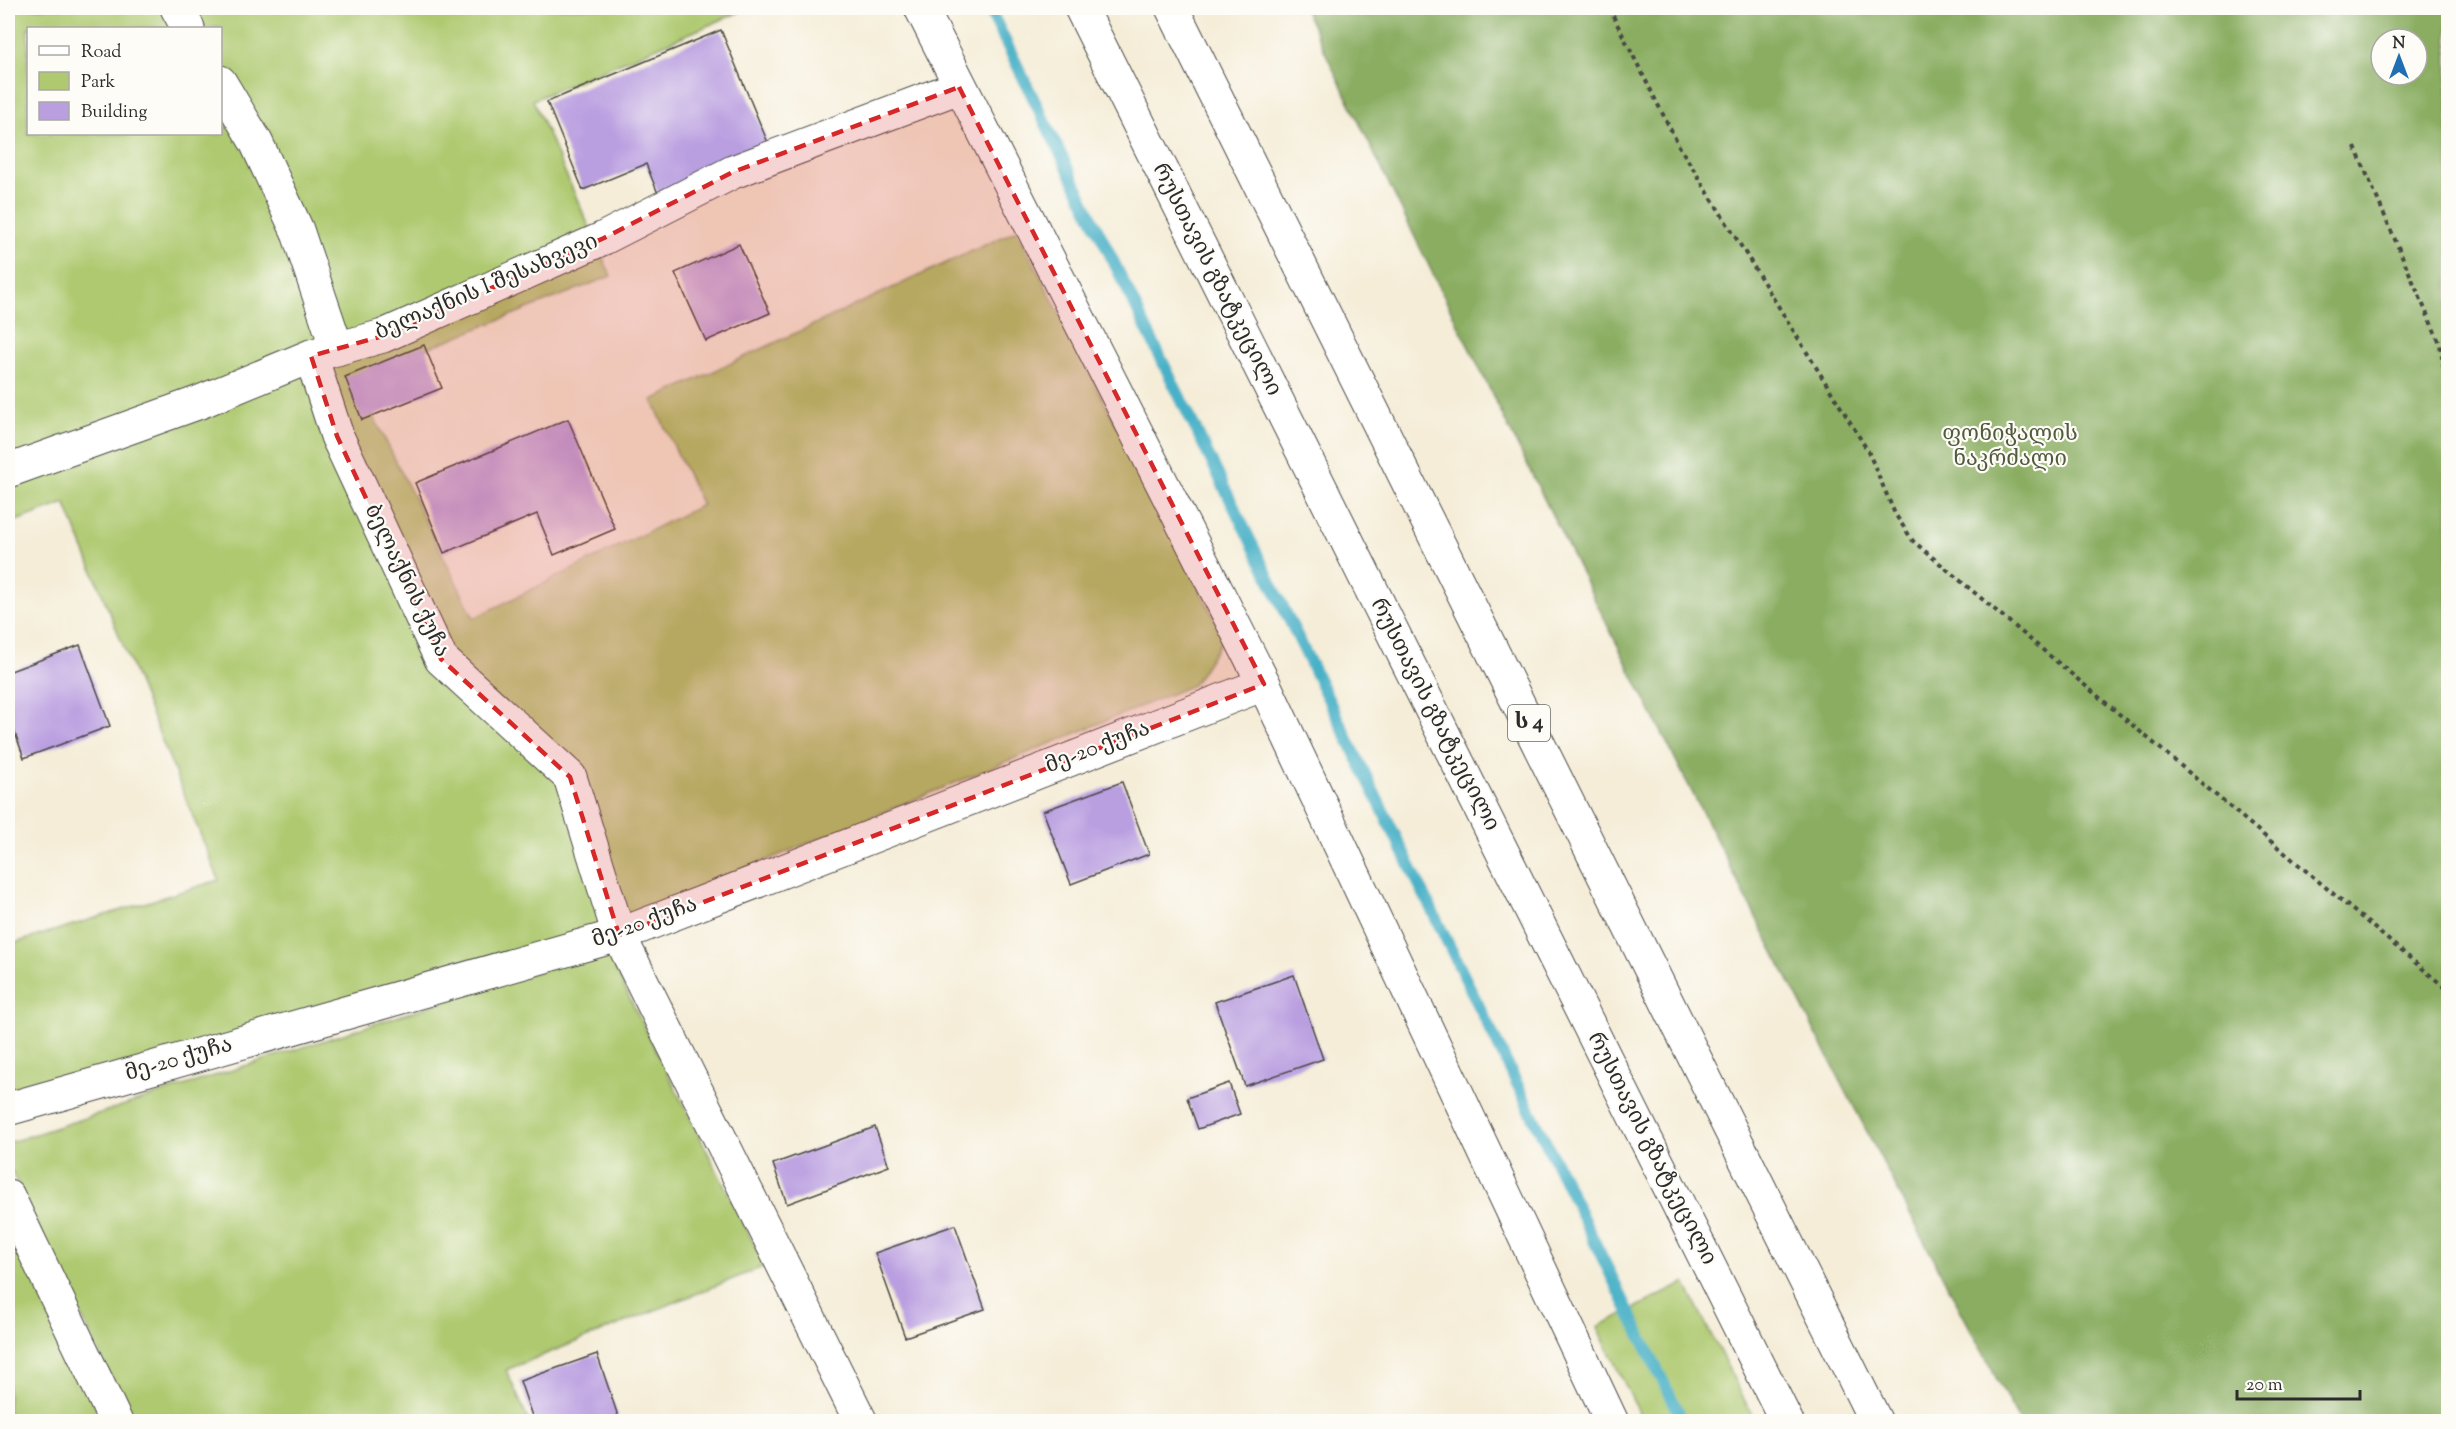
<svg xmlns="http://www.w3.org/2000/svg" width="2456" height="1429" font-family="'Sorts Mill Goudy','Noto Serif Georgian',serif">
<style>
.green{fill:#aec96f;stroke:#6c7a4d;stroke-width:1.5;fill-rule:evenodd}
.forest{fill:#8aad62;stroke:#5a6c46;stroke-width:1.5;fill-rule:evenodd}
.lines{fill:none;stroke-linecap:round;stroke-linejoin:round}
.stream{stroke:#48b1c7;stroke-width:12}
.building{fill:#b99ee0}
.street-casing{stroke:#494845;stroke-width:35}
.secondary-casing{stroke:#494845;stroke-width:35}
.highway-casing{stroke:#494845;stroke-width:35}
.path{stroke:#494845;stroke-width:4;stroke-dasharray:4.5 4.5;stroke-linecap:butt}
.street{stroke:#fff;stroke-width:33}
.secondary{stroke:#fff;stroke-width:33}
.highway{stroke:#fff;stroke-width:33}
.marked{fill:#d62828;fill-opacity:0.2;stroke:#d62828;stroke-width:4.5;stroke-dasharray:12 8;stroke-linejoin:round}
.labels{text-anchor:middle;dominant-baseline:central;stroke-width:4.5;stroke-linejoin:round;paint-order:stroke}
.shield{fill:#fdfcf7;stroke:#6a6a68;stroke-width:1.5}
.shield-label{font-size:21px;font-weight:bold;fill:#2b2b2b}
.street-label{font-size:22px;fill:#2b2b2b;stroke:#fdfcf7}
.park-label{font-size:22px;fill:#525a3f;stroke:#fdfcf7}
</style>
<rect width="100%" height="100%" fill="#fdfcf7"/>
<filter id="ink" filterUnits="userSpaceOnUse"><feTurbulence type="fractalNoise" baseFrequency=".0167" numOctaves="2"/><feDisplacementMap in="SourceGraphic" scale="12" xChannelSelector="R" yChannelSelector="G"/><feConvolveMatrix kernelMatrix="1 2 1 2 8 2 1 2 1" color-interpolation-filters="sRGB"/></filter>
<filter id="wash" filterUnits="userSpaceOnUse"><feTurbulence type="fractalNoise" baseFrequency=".008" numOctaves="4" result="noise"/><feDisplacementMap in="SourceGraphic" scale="24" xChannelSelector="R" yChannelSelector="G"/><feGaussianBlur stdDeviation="1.35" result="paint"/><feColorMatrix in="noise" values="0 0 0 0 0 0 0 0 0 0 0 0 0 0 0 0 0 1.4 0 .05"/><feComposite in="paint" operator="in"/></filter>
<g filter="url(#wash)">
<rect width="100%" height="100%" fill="#f5edd8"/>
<path class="green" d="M8,8H749L533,100L611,276L354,377L474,618L702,505L652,400L1017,230L1224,637L1193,685L592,932L8,1102V945L219,880L65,503L8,524ZM28,28H220V134H28Z
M605,949L765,1266L506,1370L529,1421H132L8,1164V1143Z
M8,1230L103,1421H8Z
M1685,1283L1755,1421H1643L1597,1327Z"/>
<path class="forest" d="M1304,8H2448V1421H2019C1772,955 1532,484 1304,8ZM2381,39H2417V75H2381Z"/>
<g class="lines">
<path class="stream" d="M989,8L1683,1422"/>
</g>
<g id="blocks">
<path class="building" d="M721,30L771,150L659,196L646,164L583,190L547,102Z
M739,244L770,313L706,341L675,273Z
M424,345L442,388L362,420L345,377Z
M568,419L615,529L554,555L537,514L444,553L415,483Z
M80,645L110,726L24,758L8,713V672Z
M1122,782L1149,854L1071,884L1043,811Z
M1294,975L1323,1059L1245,1086L1215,1002Z
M1229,1083L1240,1114L1198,1129L1187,1098Z
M875,1127L889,1166L787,1204L773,1164Z
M955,1225L985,1309L905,1337L875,1253Z
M597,1354L620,1422H534L520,1381Z"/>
</g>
</g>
<g filter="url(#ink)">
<use href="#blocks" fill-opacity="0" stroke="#494845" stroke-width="1.5"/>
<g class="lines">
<defs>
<path id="street" d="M177,8L188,28
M220,82L256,142L297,230L337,349
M311,356L337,436L441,659L570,777L619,935L861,1422
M8,471L200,402L311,356L383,336L604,238L733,172L959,87
M8,1109L619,935L1264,684
M8,1196L116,1422"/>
<path id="secondary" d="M921,8L1264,684L1612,1422"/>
<path id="highway" d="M1081,8L1787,1422
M1172,8L1876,1422"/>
</defs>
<use href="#street" class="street-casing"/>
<use href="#secondary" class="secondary-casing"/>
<use href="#highway" class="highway-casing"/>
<path class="path" d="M1609,8L1679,146L1868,451L1895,514L1913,541L2448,990
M2355,147L2440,344L2448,397"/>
<use href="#street" class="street"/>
<use href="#secondary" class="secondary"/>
<use href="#highway" class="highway"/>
</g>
</g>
<path class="marked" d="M959,87L1264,684L619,935L570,777L441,659L337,436L311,356L383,336L604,238L733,172Z"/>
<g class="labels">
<rect class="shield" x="1508" y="705" width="42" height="36" rx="4.5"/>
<g class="shield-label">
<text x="1529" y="723">ს 4</text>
</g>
<g class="street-label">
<text transform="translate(1216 280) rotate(63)">რუსთავის გზატკეცილი</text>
<text transform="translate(487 288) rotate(-23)">ბელაქნის I შესახვევი</text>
<text transform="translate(406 581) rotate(64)">ბელაქნის ქუჩა</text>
<text transform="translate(1434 715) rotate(63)">რუსთავის გზატკეცილი</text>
<text transform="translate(1098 748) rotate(-21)">მე-20 ქუჩა</text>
<text transform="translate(645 923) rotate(-20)">მე-20 ქუჩა</text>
<text transform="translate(179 1060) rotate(-16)">მე-20 ქუჩა</text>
<text transform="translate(1651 1149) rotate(63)">რუსთავის გზატკეცილი</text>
</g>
<g class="park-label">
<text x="2010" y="435">ფონიჭალის<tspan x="2010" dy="25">ნაკრძალი</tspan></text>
</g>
</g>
<rect width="2456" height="1429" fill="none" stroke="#fdfcf7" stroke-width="30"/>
<rect x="27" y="27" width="195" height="108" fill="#fdfcf7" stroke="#a9a8a5" stroke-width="1.5"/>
<rect x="39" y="46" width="30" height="9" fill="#ffffff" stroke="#a9a8a5" stroke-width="1.5"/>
<text x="81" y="57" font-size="18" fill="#2b2b2b">Road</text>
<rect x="39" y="72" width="30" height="18" fill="#aec96f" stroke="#a9a8a5" stroke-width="1.5"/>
<text x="81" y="87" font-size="18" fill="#2b2b2b">Park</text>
<rect x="39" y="102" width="30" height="18" fill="#b99ee0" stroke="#a9a8a5" stroke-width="1.5"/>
<text x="81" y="117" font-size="18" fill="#2b2b2b">Building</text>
<g transform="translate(2399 57)"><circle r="28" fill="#fdfcf7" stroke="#a9a8a5" stroke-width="1.5"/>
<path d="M0-4.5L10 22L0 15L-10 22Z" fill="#1f6fb2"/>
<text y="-9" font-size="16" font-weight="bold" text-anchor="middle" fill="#2b2b2b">N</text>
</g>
<path d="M2237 1390v9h123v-9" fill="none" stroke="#2b2b2b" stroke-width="3"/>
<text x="2246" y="1390" font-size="18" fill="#2b2b2b" stroke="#fdfcf7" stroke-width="4.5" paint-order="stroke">20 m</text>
</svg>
